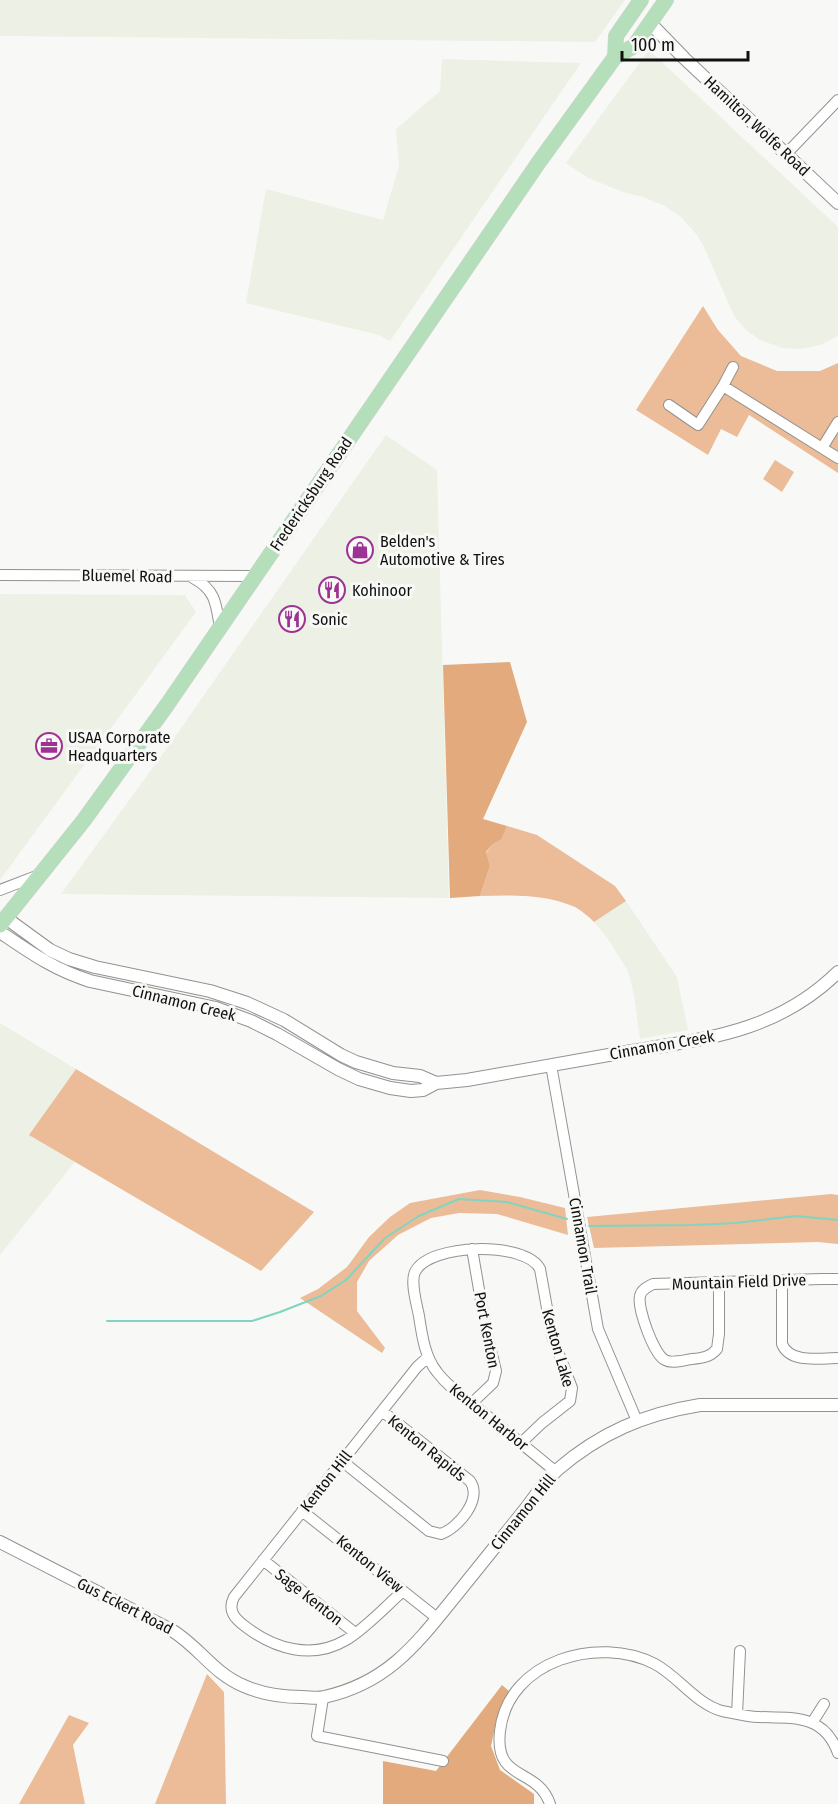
<svg xmlns="http://www.w3.org/2000/svg" width="838" height="1804" font-family="'Fira Sans Condensed',sans-serif">
<style>
.built{fill:#edf0e5}
.green{fill:#ebbc97}
.forest{fill:#e2aa7d}
.lines{fill:none;stroke-linecap:round;stroke-linejoin:round}
.stream{stroke:#7fd5c1;stroke-width:2}
.minor-casing{stroke:#92938f;stroke-width:12}
.tertiary-casing{stroke:#92938f;stroke-width:14}
.primary-casing{stroke:#d4d4d4;stroke-width:16}
.minor{stroke:#fff;stroke-width:10}
.tertiary{stroke:#fff;stroke-width:12}
.primary{stroke:#b4dfba;stroke-width:15}
.labels{text-anchor:middle;dominant-baseline:central;stroke-width:6;stroke-linejoin:round;paint-order:stroke}
.street-label{font-size:16px;fill:#10100f;stroke:#f8f9f6}
.poi-label{font-size:16px;fill:#10100f;stroke:#f8f9f6;text-anchor:start}
</style>
<rect width="100%" height="100%" fill="#f8f9f6"/>
<path class="built" d="M0,0H625L595,42L0,36Z
M649,50L838,227V336L820,345L801,349L782,348L760,340L746,330L734,316L703,245L697,235L681,217L665,206L643,197L623,192L588,178L566,163Z
M442,59L581,63L390,341L379,335L246,303L266,189L383,220L399,166L396,129L440,91Z
M386,435L437,470L449,898L61,894L167,748Z
M0,594L185,595L196,612L0,880Z
M626,901L677,977L688,1030L640,1039L634,995L628,971L608,939L594,922Z
M0,1023L76,1069L30,1135L75,1162L0,1255Z"/>
<path class="green" d="M703,306L718,330L741,356L777,371H820L838,363V473L749,415L737,437L721,429L708,455L636,410Z
M775,460L794,472L782,492L763,479Z
M507,826L537,835L615,886L626,901L594,922C589,917 582,911 575,907C545,894 512,895 480,896L490,866L486,853L492,845L502,839Z
M76,1069L314,1212L261,1271L29,1135Z
M480,1190L520,1197L565,1208L568,1235L497,1214L459,1213L431,1218L398,1235L369,1261L357,1282V1311L385,1348L382,1353L300,1298L318,1289L347,1267L369,1237L390,1217L410,1203Z
M831,1194L838,1195V1244L818,1242L594,1248L587,1217Z
M207,1674L224,1692L226,1804H155Z
M69,1715L89,1723L73,1745L85,1804H19Z"/>
<path class="forest" d="M510,662L527,722L483,819L507,826L502,839L492,845L486,852L490,866L480,896L450,898L443,665Z
M502,1685L510,1692L496,1722L491,1746L500,1770L534,1794V1804H383V1761L436,1771Z"/>
<g class="lines">
<path class="stream" d="M589,1226L693,1225L735,1223L796,1216L838,1220
M107,1321H252L280,1312L321,1296L346,1280L385,1238L419,1216L459,1199L507,1202L567,1219"/>
<defs>
<path id="minor" d="M786,154L838,100
M723,386L733,367
M669,405L698,425L723,386L822,448
M838,422L822,448L838,458
M0,575L255,576
M193,578C216,590 216,604 220,628
M0,890L39,875
M551,1065L598,1329L637,1421
M472,1249L486,1330L496,1371L493,1383L472,1403
M782,1280V1344C790,1364 820,1358 838,1358
M719,1282V1334L717,1349C710,1357 703,1358 692,1359C684,1360 672,1364 665,1360C654,1355 637,1308 640,1296C641,1290 647,1287 653,1284L822,1279H838
M521,1443L542,1423L570,1401L572,1388L552,1336L540,1269C526,1241 429,1243 415,1272C410,1282 417,1305 419,1316C422,1336 425,1357 437,1372C449,1388 466,1399 481,1411C506,1431 531,1451 556,1472
M342,1461L429,1531L441,1534C458,1528 483,1499 470,1481L382,1411
M302,1511L437,1618
M263,1560L355,1633
M403,1591C386,1606 366,1628 346,1640C312,1660 275,1649 246,1627C235,1619 227,1611 234,1597L417,1367L428,1357
M323,1698L317,1736L443,1761
M737,1714L740,1651
M812,1723L824,1704
M550,1804C537,1766 494,1783 500,1731C508,1660 599,1635 655,1664C679,1677 696,1704 722,1711C734,1713 746,1717 758,1717C793,1718 824,1714 838,1753"/>
<path id="tertiary" d="M651,24L684,58L838,203
M6,918L50,950L69,959L95,967L210,991L247,1003L284,1020L341,1055L356,1062L393,1073L420,1076L436,1083
M0,932C31,953 53,969 90,981L216,1008L251,1021L277,1034L338,1069L359,1079L390,1088L411,1091L423,1090L436,1083L467,1080C518,1071 569,1062 620,1053C702,1039 775,1034 838,972
M0,1542L173,1631C200,1648 213,1673 244,1686C262,1694 282,1697 302,1697C309,1697 318,1699 324,1697C389,1683 418,1642 457,1594C479,1567 501,1539 523,1512C534,1498 544,1482 557,1470C600,1433 644,1414 700,1405H838"/>
<path id="primary" d="M615,57L616,36L641,0
M0,925L84,820L167,705L539,162L615,57L634,46L666,0"/>
</defs>
<use href="#minor" class="minor-casing"/>
<use href="#tertiary" class="tertiary-casing"/>
<use href="#primary" class="primary-casing"/>
<use href="#minor" class="minor"/>
<use href="#tertiary" class="tertiary"/>
<use href="#primary" class="primary"/>
</g>
<defs>
<symbol id="shop-ring" viewBox="-11 -11 22 22"><circle r="9.5" fill="#f8f9f6" stroke="#9d3294" stroke-width="1.5"/><path d="M-5-2.5h2.3a2.7 3.5 0 0 1 5.4 0H5L5.5 6h-11ZM-1.5-2.5h3a1.5 2.3 0 0 0-3 0Z" fill="#9d3294"/></symbol>
<symbol id="restaurant-ring" viewBox="-11 -11 22 22"><circle r="9.5" fill="#f8f9f6" stroke="#9d3294" stroke-width="1.5"/><path d="M-5-6h1v4h1v-4h1v4h1v-4h1v5L-1.5 .5V6h-2V.5L-5-1ZM5-6V6H3V1.5H1.5Q1.5-4 5-6Z" fill="#9d3294"/></symbol>
<symbol id="office-ring" viewBox="-11 -11 22 22"><circle r="9.5" fill="#f8f9f6" stroke="#9d3294" stroke-width="1.5"/><path d="M-6-3h4V-5.5h4V-3h4V5H-6ZM-1-4.5V-3h2v-1.5ZM-6 0V1H6V0Z" fill="#9d3294"/></symbol>
</defs>
<g fill-rule="evenodd">
<use href="#shop-ring" x="345" y="535" width="30" height="30"/>
<use href="#restaurant-ring" x="317" y="575" width="30" height="30"/>
<use href="#restaurant-ring" x="277" y="604" width="30" height="30"/>
<use href="#office-ring" x="34" y="731" width="30" height="30"/>
</g>
<g class="labels">
<g class="street-label">
<text transform="translate(757 126) rotate(43)">Hamilton Wolfe Road</text>
<text transform="translate(311 494) rotate(-56)">Fredericksburg Road</text>
<text transform="translate(127 576) rotate(1)">Bluemel Road</text>
<text transform="translate(184 1003) rotate(14)">Cinnamon Creek</text>
<text transform="translate(662 1045) rotate(-10)">Cinnamon Creek</text>
<text transform="translate(583 1246) rotate(80)">Cinnamon Trail</text>
<text transform="translate(739 1282) rotate(-2)">Mountain Field Drive</text>
<text transform="translate(487 1330) rotate(79)">Port Kenton</text>
<text transform="translate(558 1348) rotate(74)">Kenton Lake</text>
<text transform="translate(489 1417) rotate(39)">Kenton Harbor</text>
<text transform="translate(427 1448) rotate(39)">Kenton Rapids</text>
<text transform="translate(326 1481) rotate(-52)">Kenton Hill</text>
<text transform="translate(523 1512) rotate(-51)">Cinnamon Hill</text>
<text transform="translate(370 1564) rotate(39)">Kenton View</text>
<text transform="translate(309 1597) rotate(38)">Sage Kenton</text>
<text transform="translate(125 1606) rotate(27)">Gus Eckert Road</text>
</g>
<g class="poi-label">
<text x="380" y="541">Belden's<tspan x="380" dy="18">Automotive &amp; Tires</tspan></text>
<text x="352" y="590">Kohinoor</text>
<text x="312" y="619">Sonic</text>
<text x="68" y="737">USAA Corporate<tspan x="68" dy="18">Headquarters</tspan></text>
</g>
</g>
<path d="M622 51v9h126v-9" fill="none" stroke="#10100f" stroke-width="3"/>
<text x="631" y="51" font-size="18" fill="#10100f" stroke="#f8f9f6" stroke-width="4.5" paint-order="stroke">100 m</text>
</svg>
